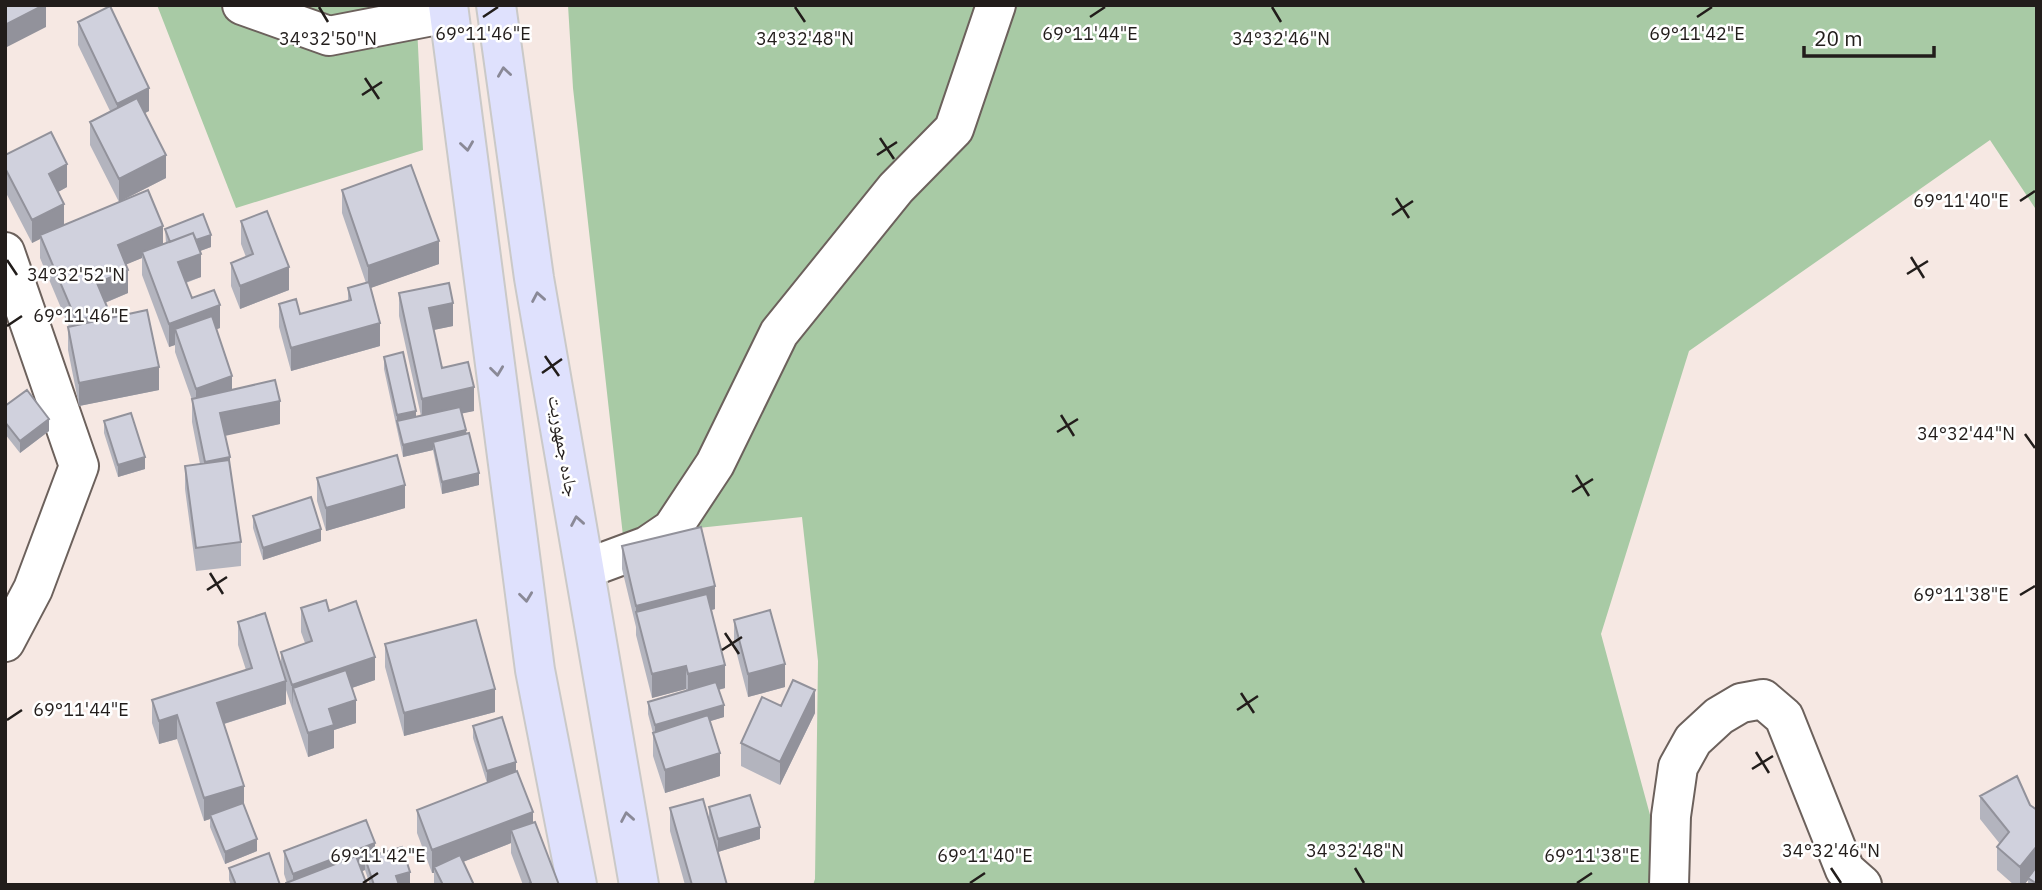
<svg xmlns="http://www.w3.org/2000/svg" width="2042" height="890" font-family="'IBM Plex Sans','Noto Naskh Arabic',sans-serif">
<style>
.green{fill:#a8caa5}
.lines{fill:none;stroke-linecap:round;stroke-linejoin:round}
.minor-casing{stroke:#6c615c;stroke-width:42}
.major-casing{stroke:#cac9c8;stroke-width:42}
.minor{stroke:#fff;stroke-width:38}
.major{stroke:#dfe1fd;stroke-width:38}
.wall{fill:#b3b4be}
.shaded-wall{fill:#92929b}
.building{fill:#d0d1dd;stroke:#92929b;stroke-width:2}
.oneway{stroke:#8a8997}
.ticks{fill:none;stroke:#221d1b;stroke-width:2.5}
.labels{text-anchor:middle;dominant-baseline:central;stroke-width:5;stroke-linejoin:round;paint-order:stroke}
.street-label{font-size:19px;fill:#221d1b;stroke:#fff}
.ticks-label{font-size:18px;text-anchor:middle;fill:#221d1b;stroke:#fff;stroke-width:5;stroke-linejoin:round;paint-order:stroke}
</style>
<rect width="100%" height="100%" fill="#f6e8e3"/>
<path class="green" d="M157,5H416L423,150L236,208Z
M568,5H2037V211L1990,140L1689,351L1601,634L1669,885H813L815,879L818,661L802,517L623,536L573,88Z"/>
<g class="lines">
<defs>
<path id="minor" d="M242,5L329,36L448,13
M5,252L79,466L33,589L5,642
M585,569L647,546L672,529L715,464L779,333L896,188L954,129L996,5
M1669,885L1671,816L1678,767L1693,740L1719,716L1741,703L1763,699L1784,717L1845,870L1862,885"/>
<path id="major" d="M448,5L535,670L577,885
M496,5L534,278L639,885"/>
</defs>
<use href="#minor" class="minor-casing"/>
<use href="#major" class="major-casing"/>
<use href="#minor" class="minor"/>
<use href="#major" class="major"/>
</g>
<path class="wall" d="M78,22L149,111L145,113L166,178L119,202L90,145V122L110,111L78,45Z
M5,155L67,187L58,192L64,225L163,244L166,243L165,229L211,247L200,251L201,277L186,283L192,298L220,328L216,329L232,390L280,424L225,435L241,542V566L196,571L185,489V466L200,464L192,422V400L175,352V345L169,347L142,275V258L126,264L128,293L105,303L108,319L159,390L79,406L68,350V327H69L40,258V239L32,243L5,191Z
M342,190L439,264L370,288L380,346L291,371L279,327V304L300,314L348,301V288L366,283L342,213Z
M241,221L289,290L240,309L231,286V263L246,257L241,244Z
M399,293L453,326L433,330L442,368L474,411L462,413L479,485L442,494L433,450L403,457L384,369V357L416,417L421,416L399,316Z
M5,406L49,431L20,453L5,434Z
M104,421L145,469L118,477L104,433Z
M317,478L405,508L326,531L317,501Z
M253,516L321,541L263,560L253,528Z
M622,546L715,609L712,610L725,688L719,690L724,717L710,721L720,776L665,793L653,756V733L648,714V702L686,691V689L652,698L636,635V627L622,569Z
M301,608L329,611L375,680L352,688L356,723L334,730V748L308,757L286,690V704L224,724L244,805L257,851L225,864L210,827V819L204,821L177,739L159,744L152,723V700L246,670L238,645V622L281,665V652L305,643L301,632Z
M734,620L785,687L748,697L734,643Z
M385,644L495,712L404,736L385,667Z
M781,706L815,713L780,785L741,766V743Z
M473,726L516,772L533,822L559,885H523L511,853V843L463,862L474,885H434V873H432L417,833V810L487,783L473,738Z
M2017,776L2037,885H2028V880L2024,885H2014L1997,870V847L2000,844L1980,819V796Z
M709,807L760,839L718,852L709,820Z
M670,808L727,885H685L670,831Z
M284,851L375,855L410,884L406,885H370L365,870L362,871L367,885H286L287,883L284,874Z
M229,868L280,885H231L229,880Z"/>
<path class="shaded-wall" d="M44,5H46V27L5,48V25Z
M149,88V111L117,127V104Z
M166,155V178L119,202V179Z
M67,164V187L49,197V174Z
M64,204V227L40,235V239L32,243V220Z
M163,226V249L142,252V258L118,268V245Z
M211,235V247L173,261V249Z
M439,241V264L368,289V266Z
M201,254V277L178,285V262Z
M289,267V290L240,309V286Z
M128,270V293L97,306V283Z
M453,303V326L429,331V308Z
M220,305V328L180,343L175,329V345L169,347V324Z
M108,309V332L77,345V322Z
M380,323V346L291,371V348Z
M159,367V390L79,406V383Z
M232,376V399L196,412V389Z
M474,387V411L422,422V399Z
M280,401V424L220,437V413Z
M416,411V423L397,421V427V415Z
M49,419V431L20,453V441Z
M466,430V442H433V450L403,457V445Z
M145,457V469L118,477V465Z
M230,457V480L205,485V462Z
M479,473V485L442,494V482Z
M405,485V508L326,531V508Z
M321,529V541L263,560V548Z
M715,586V609L640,628L636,613V606Z
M375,657V680L299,706L293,688L292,708V685Z
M785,664V687L748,697V674Z
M725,665V688L688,697V674Z
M686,666V689L652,698V674Z
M286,681V704L217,726V703Z
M495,689V712L404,736V713Z
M815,690V713L780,785V762Z
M356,700V723L334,730V748L308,757V733L329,709Z
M724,705V717L655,738V725Z
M177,715V739L159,744V721Z
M720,753V776L665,793V770Z
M516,762V775L487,783V771Z
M244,786V809L210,815V819L204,821V798Z
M533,812V835L511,830V843L437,872L434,867V873H432V850Z
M760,827V839L718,852V839Z
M257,839V851L225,864V852Z
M375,843V866L365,858V870L326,885H293V874Z
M2037,846V869L2024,885H2020V867Z
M410,872V884L396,885V876Z"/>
<path class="building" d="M5,5H44L5,25Z
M110,6L149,88L117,104L78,22Z
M137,98L166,155L119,179L90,122Z
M51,132L67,164L49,174L64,204L32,220L5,168V155Z
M411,165L439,241L368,266L342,190Z
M148,190L163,226L118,245L128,270L97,283L108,309L77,322L40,235Z
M267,211L289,267L240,286L231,263L253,254L241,221Z
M203,214L211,235L196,240L193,233L170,242L165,229Z
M193,233L201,254L178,262L192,298L214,290L220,305L169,324L142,252Z
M369,282L380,323L291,348L279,304L296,299L300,314L351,300L348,288Z
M449,283L453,303L429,308L442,368L468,362L474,387L422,399L399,293Z
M147,310L159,367L79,383L68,327Z
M212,316L232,376L196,389L175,329Z
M403,352L416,411L397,415L384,357Z
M275,380L280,401L220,413L230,457L205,462L192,399Z
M27,390L49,419L20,441L5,422V406Z
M460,407L466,430L403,445L397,421Z
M131,413L145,457L118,465L104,421Z
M469,433L479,473L442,482L433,442Z
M397,455L405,485L326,508L317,478Z
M229,460L241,542L196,548L185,466Z
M311,497L321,529L263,548L253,516Z
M701,527L715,586L636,606L622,546Z
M707,594L725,665L688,674L686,666L652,674L636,612Z
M326,600L329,611L356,601L375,657L292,685L281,652L312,641L301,608Z
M770,610L785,664L748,674L734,620Z
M265,613L286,681L217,703L244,786L204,798L177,715L159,721L152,700L252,668L238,622Z
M476,620L495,689L404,713L385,644Z
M346,670L356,700L329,709L334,725L308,733L293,688Z
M793,680L815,690L780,762L741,743L762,697L781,706Z
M716,682L724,705L655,725L648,702Z
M708,715L720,753L665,770L653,733Z
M502,717L516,762L487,771L473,726Z
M517,771L533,812L432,850L417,810Z
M2017,776L2030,805L2037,810V846L2020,867L1997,847L2009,832L1980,796Z
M750,795L760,827L718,839L709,807Z
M703,799L727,885H692L670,808Z
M243,803L257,839L225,852L210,815Z
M366,820L375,843L293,874L284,851Z
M535,822L559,885H526L531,883L511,830Z
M402,847L410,872L396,876L399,885H374L365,858Z
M269,853L280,885H236L229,868Z
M460,855L474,885H443L434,867Z
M356,856L367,885H286V883Z
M2037,866V884L2028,878Z"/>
<defs><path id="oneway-chevron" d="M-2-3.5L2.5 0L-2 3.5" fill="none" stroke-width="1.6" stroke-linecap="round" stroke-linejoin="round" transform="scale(1.75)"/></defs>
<g class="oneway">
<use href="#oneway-chevron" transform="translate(504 72) rotate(-98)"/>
<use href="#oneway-chevron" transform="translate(467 146) rotate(82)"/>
<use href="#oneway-chevron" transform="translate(538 297) rotate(-100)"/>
<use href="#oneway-chevron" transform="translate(497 371) rotate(83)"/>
<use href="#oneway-chevron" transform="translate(577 521) rotate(-100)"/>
<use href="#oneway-chevron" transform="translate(526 597) rotate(83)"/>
<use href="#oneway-chevron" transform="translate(627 817) rotate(-100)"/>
</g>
<path class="ticks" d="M319,7L328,22M795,7L805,22M1272,7L1281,22M483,17L498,7M1090,17L1105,7M1697,17L1712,7M365,78L379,99M362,95L382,82M880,138L894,159M877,155L897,142M1396,198L1409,218M2020,201L2035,191M1392,215L1413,201M1911,257L1924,278M7,260L17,275M1907,274L1928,261M7,326L22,316M545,356L559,376M542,373L562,359M1061,415L1074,436M1057,432L1078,419M2025,434L2035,448M1576,475L1589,496M1572,492L1593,479M210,573L223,594M207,590L227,577M2020,595L2035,586M725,633L739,654M722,650L742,637M1241,693L1254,713M1237,710L1258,696M7,720L22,710M1756,752L1769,773M1752,769L1773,756M1355,868L1364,883M1831,868L1841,883M363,883L378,873M970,883L985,873M1577,883L1592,873"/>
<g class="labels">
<g class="street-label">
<text transform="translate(564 446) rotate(80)">جاده جمهوریت</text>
</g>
</g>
<g class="ticks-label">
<text x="483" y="40">69°11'46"E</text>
<text x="1090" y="40">69°11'44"E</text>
<text x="1697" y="40">69°11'42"E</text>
<text x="328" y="45">34°32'50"N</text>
<text x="1281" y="45">34°32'46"N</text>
<text x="805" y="45">34°32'48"N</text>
<text x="1961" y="207">69°11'40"E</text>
<text x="76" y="281">34°32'52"N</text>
<text x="81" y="322">69°11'46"E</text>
<text x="1966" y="440">34°32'44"N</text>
<text x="1961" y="601">69°11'38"E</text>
<text x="81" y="716">69°11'44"E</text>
<text x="1355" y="857">34°32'48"N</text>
<text x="1831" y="857">34°32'46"N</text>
<text x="378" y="862">69°11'42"E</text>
<text x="985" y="862">69°11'40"E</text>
<text x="1592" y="862">69°11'38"E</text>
</g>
<rect width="2042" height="890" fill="none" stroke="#221d1b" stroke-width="14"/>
<path d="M1804 46v10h130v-10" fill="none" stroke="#221d1b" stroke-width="3.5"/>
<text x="1814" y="46" font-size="21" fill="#221d1b" stroke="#ffffff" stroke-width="5" paint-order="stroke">20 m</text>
</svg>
